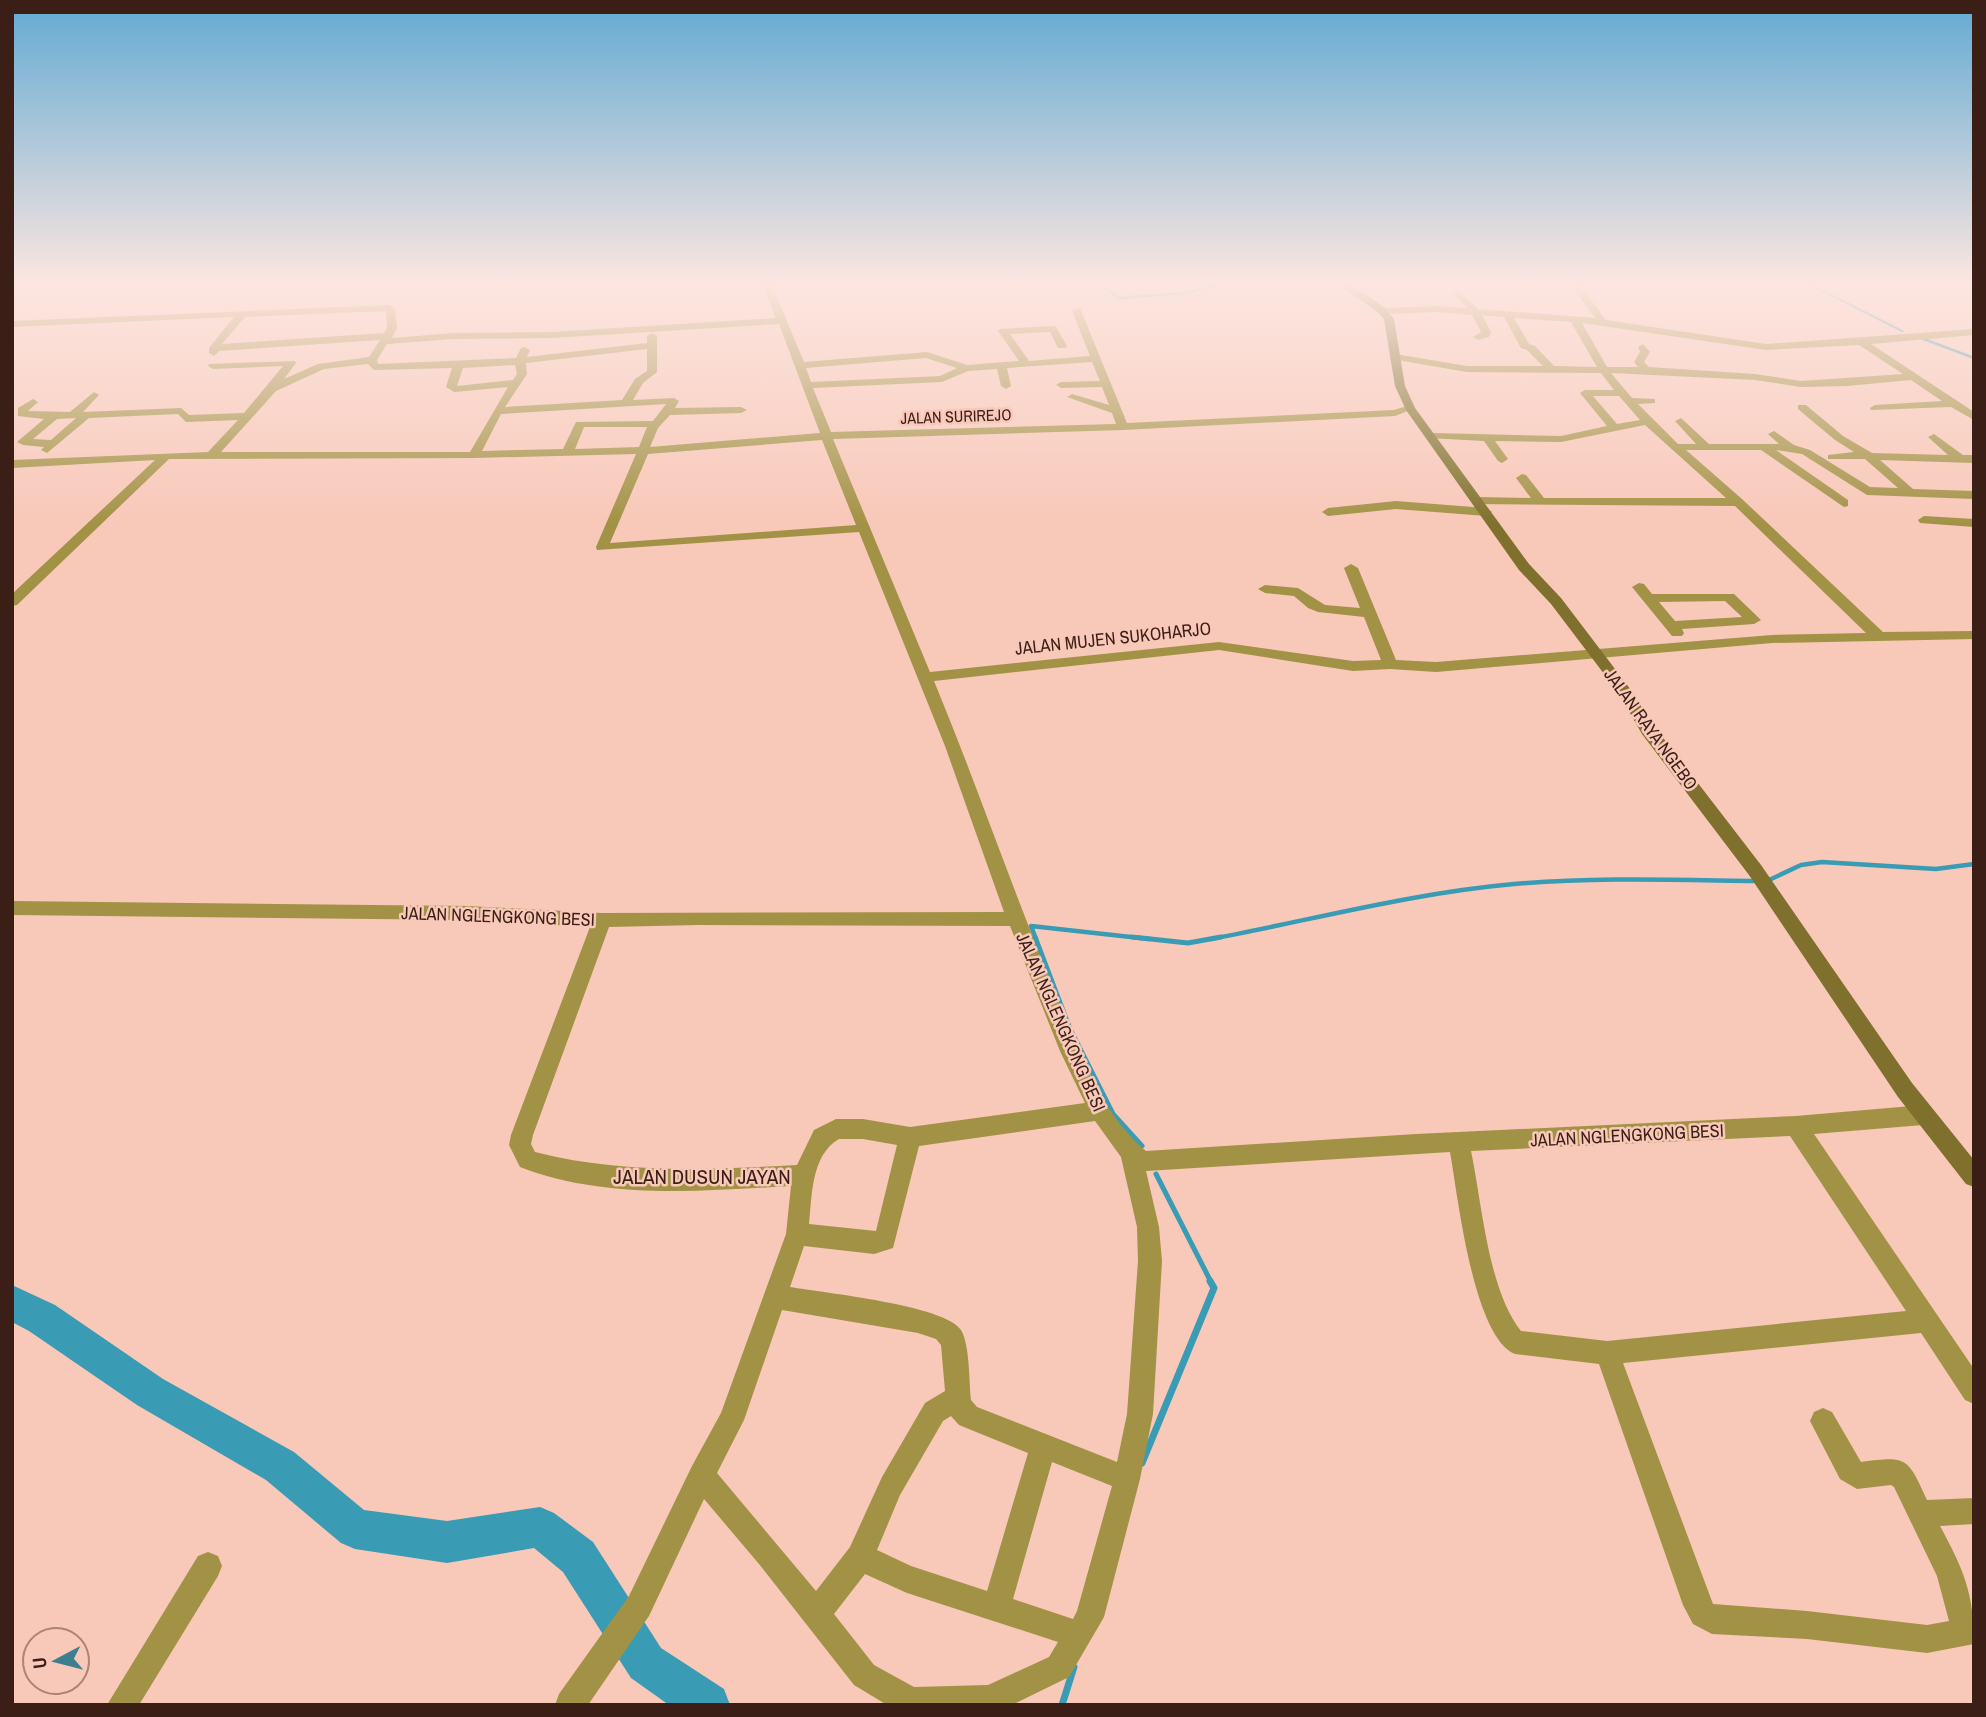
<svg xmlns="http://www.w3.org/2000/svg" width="1986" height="1717" font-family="'Archivo Narrow',sans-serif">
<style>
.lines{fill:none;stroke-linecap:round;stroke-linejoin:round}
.stream-far3{stroke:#399bb4;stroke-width:2.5}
.stream-far2{stroke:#399bb4;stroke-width:4.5}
.stream-far1{stroke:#399bb4;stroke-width:5}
.stream{stroke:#399bb4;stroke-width:7}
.river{fill:#399bb4;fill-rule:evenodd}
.street{fill:#a29245;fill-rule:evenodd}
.secondary{fill:#7f712d;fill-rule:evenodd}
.labels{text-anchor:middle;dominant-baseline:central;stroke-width:5;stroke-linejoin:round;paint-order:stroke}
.far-street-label{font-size:16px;fill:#3b1e15;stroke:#f8c8b9}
.street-label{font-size:18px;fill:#3b1e15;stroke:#f8c8b9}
.near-street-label{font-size:21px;fill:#3b1e15;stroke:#f8c8b9}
</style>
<rect width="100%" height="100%" fill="#f8c8b9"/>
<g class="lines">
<path class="stream-far3" d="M1099,283L1119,298L1186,293L1224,283
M1807,283L1902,331
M1921,338L1974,358"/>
<path class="stream-far2" d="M1767,881L1801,865L1822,862L1936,869L1974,864
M1036,939L1031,926L1149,939
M1211,939C1312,920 1412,893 1514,884C1595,877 1677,880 1758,881"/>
<path class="stream-far1" d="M1035,937L1070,1029L1113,1114L1142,1146
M1132,937L1188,943L1221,937
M1156,1174L1211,1282"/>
<path class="stream" d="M1142,1463L1214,1288L1210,1281
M1062,1705L1074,1667"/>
<path class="river" d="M12,1285L55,1305L163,1379L294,1452L364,1510L447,1521L540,1507L554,1513L593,1542L661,1648L724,1689L730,1705H669L631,1678L563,1572L534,1548L447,1563L355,1549L341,1543L266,1480L137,1405L29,1331L12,1322Z"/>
<path class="street" d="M12,283H17L12,287Z
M762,283H771L804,362L927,352L967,365L1019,361L998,331L1000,329L1053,326L1056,327L1067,346L1066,348H1058L1050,332L1010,334L1029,361L1090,356L1072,310L1080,308L1127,423L1394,410L1410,405L1415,408L1395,416L1123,430L833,439L930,672L1219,642L1353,661L1381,660L1364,617L1318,612L1308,608L1294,596L1265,593L1258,589L1265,585L1298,588L1325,605L1360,608L1344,568L1351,564L1358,568L1396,660L1436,662L1772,635L1866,633L1735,506L1474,504L1472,501L1478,497L1531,498L1516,478L1522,474L1526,475L1544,498H1726L1645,425L1561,442L1495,441L1508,459L1502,463L1498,461L1484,441L1428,438V434L1432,433L1561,436L1607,426L1580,393L1585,390H1614L1601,373L1467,372L1391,359L1390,357L1395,354L1467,366H1543L1527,350L1521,348L1504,317L1482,315L1491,332L1489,337L1478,340L1473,337L1481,332L1472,315L1438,312L1383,314L1378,311L1383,308L1438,306L1467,308L1453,293L1458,290L1478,309L1595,318L1569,283H1578L1606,320L1766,344L1974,329V335L1871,344L1974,412V420L1951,407L1871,410L1870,408L1875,405L1942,401L1911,380L1847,386L1801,387L1755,380L1611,373L1632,398L1655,399V403L1638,404L1678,444H1696L1675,421L1681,418L1709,444H1779L1768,434L1774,431L1794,445L1810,450L1870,487L1898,488L1865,459H1828V455L1854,452L1835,440L1798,409V405H1806L1843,436L1872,453L1948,455L1928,437L1934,434L1963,455H1974V463L1880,460L1913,489L1974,491V499L1867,495L1802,454L1776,450L1848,500V506L1844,507L1761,450H1686L1742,499L1883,632L1974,631V639L1772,643L1436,672L1390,669L1353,671L1219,650L934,681C973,775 1006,871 1044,965C1068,1025 1095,1109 1146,1151L1416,1134L1796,1116L1923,1105L1931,1108L1934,1115L1931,1122L1923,1125L1814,1134L1974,1369V1404L1965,1400L1921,1333L1623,1363L1713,1604L1807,1611L1927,1625L1949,1621L1937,1576L1894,1487L1891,1485L1857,1489L1840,1479L1810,1421L1814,1412L1823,1408L1832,1412L1861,1462C1908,1456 1907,1457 1927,1500L1974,1498V1524L1940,1526C1964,1570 1974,1594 1974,1644L1927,1653L1807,1639L1712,1634L1693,1624L1683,1605L1599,1364L1515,1354C1473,1337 1458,1196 1450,1152L1146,1171L1159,1227L1162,1261L1153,1414L1140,1479L1104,1617L1069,1677L1012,1705H887L854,1685L759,1564L704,1499L649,1616L588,1705H555L559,1694L629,1596L692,1466L721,1413L786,1234L791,1186C702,1191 605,1200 520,1167L509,1145L511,1135L590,927L468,920L12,915V901L468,906L602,913L1004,912L945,746L859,532L597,550L596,547L636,454L474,458L169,459L17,605L12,606V594L155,460L12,468V460L208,452L238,420L186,422L178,414L89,418L47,453L41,450L44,447L23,445L17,442L44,419L18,416V408L33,399L38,402L28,411L70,412L94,392L99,395L83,412L181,408L189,415L244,413L283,366L213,369L208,366L209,364L295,361L296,363L284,379L318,364L369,357L380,340L219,351L214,356L209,353V348L234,317L12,327V321L390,305L395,308L397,328L392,338L453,333L552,332L776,318ZM386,311L387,328L384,333L222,344L245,317ZM1514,318L1571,322L1597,367L1554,366L1535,346L1529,344ZM1582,323L1766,350L1859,345L1903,374L1801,381L1755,374L1649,367L1644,362L1650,352L1643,344L1638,347L1640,352L1634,362L1638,367H1607ZM779,324L820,433L650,447L658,428L670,415L741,413L747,410L741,407L675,408L679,401L674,398L633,400L643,383L657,372V336L652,333L647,336V343L527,357L530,350L525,347L521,348L516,358L378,364L377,360L387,344L453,339L552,338ZM647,349V371L635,379L622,400L505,407L527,374L526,363ZM926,358L957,368L940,376L811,382L806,368ZM1092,362L1100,381L1061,382L1056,385L1061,388L1102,387L1109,405L1072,394L1067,397L1112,413L1116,424L831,432L813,388L942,382L968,371L997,369L1001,386L1006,389L1011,386L1007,368ZM368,364L374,370L452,368L446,387L454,392L508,387L470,452H221L276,391L324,369ZM515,365L517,374L513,380L457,386L463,368ZM1593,396H1619L1640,420L1617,424ZM666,404L653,421L576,422L563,449L482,451L501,414ZM76,418L51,440L33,439L57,419ZM584,427H647L639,447L575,449ZM822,440L856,525L610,543L648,454ZM698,925L1010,926L1060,1051L1085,1103L910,1127L863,1119H836L814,1130L797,1165C708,1170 621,1174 535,1152L531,1144L533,1135L609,927ZM1095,1121L1121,1157L1137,1227L1138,1261L1127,1414L1117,1462L977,1407L971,1400C969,1382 970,1345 961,1330C945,1305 824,1293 790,1287L804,1246L874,1254L893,1248L919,1146ZM1790,1136L1906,1311L1607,1341L1521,1331C1488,1290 1482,1203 1471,1151ZM839,1139H863L897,1145L876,1231L809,1224C812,1196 811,1155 839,1139ZM782,1310L918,1333L936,1339L941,1345L945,1391L925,1403L882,1477L850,1547L816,1591L717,1473L744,1420ZM951,1416L959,1425L1028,1453L987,1591L911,1566L877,1550L900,1495L943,1421ZM1052,1462L1112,1486L1077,1611L1073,1619L1013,1599ZM865,1574L907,1593L1058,1642L1049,1657L988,1685L914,1687L874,1665L834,1614Z
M1396,501L1486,508L1492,512L1486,516L1396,509L1328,516L1322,512L1328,508Z
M1924,516L1974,519V527L1920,523L1918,520Z
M1639,583L1644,584L1652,594H1734L1761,620L1754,624L1682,629L1684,633L1682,636H1672L1632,587ZM1725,601L1742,617L1675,621L1659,602Z
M208,1552L218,1556L222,1566L218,1576L139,1705H107L198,1556Z"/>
<path class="secondary" d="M1339,283H1349L1384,307L1394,319L1405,386L1415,408L1529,564L1561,598L1628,686L1654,726L1761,865L1912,1083L1974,1160V1187L1966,1184L1898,1097L1749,875L1642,734L1617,691L1551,604L1519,570L1406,410L1395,386L1384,319C1372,304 1352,298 1339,283Z"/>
</g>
<linearGradient id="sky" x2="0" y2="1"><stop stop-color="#62aad3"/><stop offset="0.54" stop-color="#fce6e0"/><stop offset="1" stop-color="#fce6e0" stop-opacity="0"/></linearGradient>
<rect width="1986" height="524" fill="url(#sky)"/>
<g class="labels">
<g class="far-street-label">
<text transform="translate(956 416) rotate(-2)">JALAN SURIREJO</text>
</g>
<g class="street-label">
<text transform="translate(1113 638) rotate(-6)">JALAN MUJEN SUKOHARJO</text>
<text transform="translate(1651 729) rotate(54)">JALAN RAYA NGEBO</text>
<text transform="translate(498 916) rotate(2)">JALAN NGLENGKONG BESI</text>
<text transform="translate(1061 1022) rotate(66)">JALAN NGLENGKONG BESI</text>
<text transform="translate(1627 1135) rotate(-3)">JALAN NGLENGKONG BESI</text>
</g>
<g class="near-street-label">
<text x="702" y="1176">JALAN DUSUN JAYAN</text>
</g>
</g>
<rect width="1986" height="1717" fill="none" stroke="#3b1e15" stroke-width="28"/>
<g transform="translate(56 1661) rotate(263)"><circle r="33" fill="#f8c8b9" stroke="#ac8477" stroke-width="2"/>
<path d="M0-5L12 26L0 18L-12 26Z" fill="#3d7f91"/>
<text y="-10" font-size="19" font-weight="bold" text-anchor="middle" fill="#3b1e15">U</text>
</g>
</svg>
